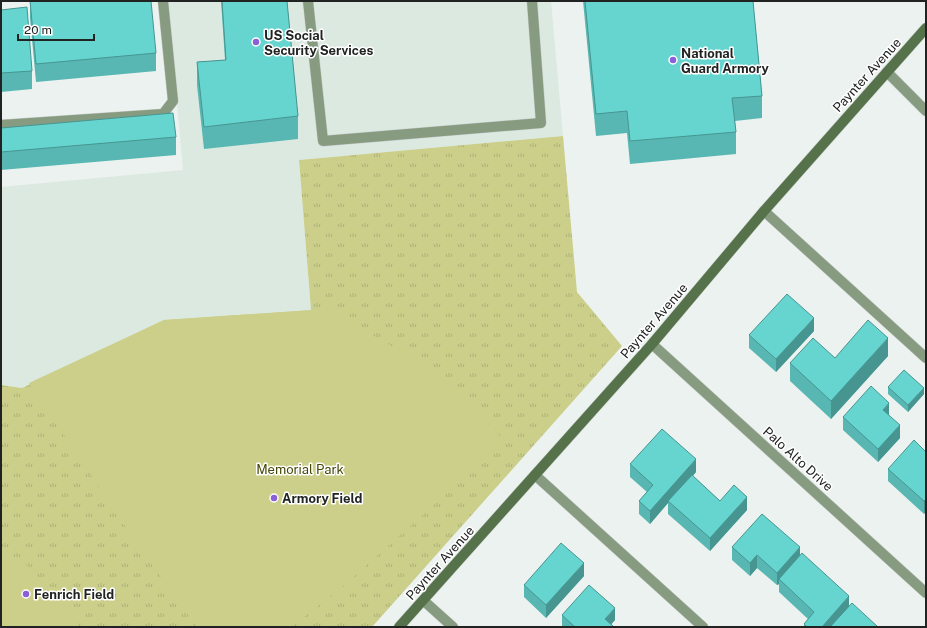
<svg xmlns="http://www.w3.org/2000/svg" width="927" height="628" font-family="'Public Sans',sans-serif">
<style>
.built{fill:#dbe9e1}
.grass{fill:url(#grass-tufts)}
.pitch{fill:#cbcf8a}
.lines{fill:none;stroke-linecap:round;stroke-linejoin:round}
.lane-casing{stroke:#c7cdca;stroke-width:11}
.street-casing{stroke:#c7cdca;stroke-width:11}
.secondary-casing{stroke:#c7cdca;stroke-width:11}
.lane{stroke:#879b80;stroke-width:10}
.street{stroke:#879b80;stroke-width:10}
.secondary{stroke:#55724a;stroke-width:10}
.wall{fill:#58b7b2}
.shaded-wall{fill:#479591}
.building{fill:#66d5cf;stroke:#479591}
.poi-dot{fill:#8a60da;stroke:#fff;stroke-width:1.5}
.labels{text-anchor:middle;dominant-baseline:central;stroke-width:3;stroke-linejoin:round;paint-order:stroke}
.poi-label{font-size:13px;font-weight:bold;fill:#202321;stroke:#fff;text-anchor:start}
.street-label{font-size:13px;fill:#202321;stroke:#fff}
.park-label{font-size:13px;fill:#464809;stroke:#fff}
</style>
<defs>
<pattern id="grass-tufts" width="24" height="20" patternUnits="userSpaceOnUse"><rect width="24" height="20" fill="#cbcf8a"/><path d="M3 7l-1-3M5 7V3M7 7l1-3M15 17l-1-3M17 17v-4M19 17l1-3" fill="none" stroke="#aeb177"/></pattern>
</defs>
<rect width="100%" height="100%" fill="#ecf2ef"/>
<path class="built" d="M168,1H551L563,136L299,160L311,310L164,320L22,388L1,385V187L183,170Z"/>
<path class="grass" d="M563,136L577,292L622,346L372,627H1V385L22,388L164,320L311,310L299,160Z"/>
<path class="pitch" d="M328,309L431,369L505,441L339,590L291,627H197L145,555L29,383L164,320Z
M1,552L22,560L80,627H1Z"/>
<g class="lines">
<defs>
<path id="lane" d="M308,1L323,141L541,123L532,1
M887,72L926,111
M1,125L163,114L173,101L163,1
M764,211L926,358
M535,475L703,627"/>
<path id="street" d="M652,344L926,593
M424,601L453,627"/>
<path id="secondary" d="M399,627L652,344L764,211L926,28"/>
</defs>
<use href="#lane" class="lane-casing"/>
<use href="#street" class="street-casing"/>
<use href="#secondary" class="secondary-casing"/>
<use href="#lane" class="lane"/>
<use href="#street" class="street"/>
<use href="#secondary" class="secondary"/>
</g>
<path class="wall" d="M30,1L156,53V71L36,82L30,18Z
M221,1H287L298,116V139L204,149L197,85V62L225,60Z
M583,1H753L762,96V118L735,121L736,132V154L630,164L627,133L596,136Z
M1,10L32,71V89L1,92Z
M1,128L176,137V155L1,170Z
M814,331L776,372L749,348V335Z
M888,356L831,419L790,381V363L835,358Z
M888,387L924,394L908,412L888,394Z
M889,415L900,438L878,462L843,430V417Z
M926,452L924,514L888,481V469Z
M630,464L696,472L693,476L720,501L747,510L710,551L668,514V503L650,524L639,514V501L647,492L630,477Z
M732,547L800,556L849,606L878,627H804V624L808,619L779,592V584L777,585L757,568L750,576L732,560Z
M584,576L546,618L524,597V585Z
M562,615L615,620L611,624L614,627H562Z"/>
<path class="shaded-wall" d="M814,318V331L776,372V359Z
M888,338V356L831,419V401Z
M924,388V394L908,412V405Z
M889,403V416L883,410Z
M900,425V438L878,462V449Z
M696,459V472L669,502L668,501V503L650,524V511Z
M747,497V510L710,551V538Z
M926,499V512L924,514V501Z
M800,547V560L779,579V584L777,585V573Z
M757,555V568L750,576V563Z
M584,563V576L546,618V605Z
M849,596V609L833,627H822Z
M615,608V620L609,627L605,619Z"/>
<path class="building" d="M30,1H151L156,53L36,64Z
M222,1H287L298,116L204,127L197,62L226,60Z
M585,1H753L762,96L732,98L736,132L630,141L627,111L596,114Z
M27,7L32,71L1,73V10Z
M173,113L176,137L1,152V128Z
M787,294L814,318L776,359L749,335Z
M868,320L888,338L831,401L790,363L813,338L835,358Z
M904,370L924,388L908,405L888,387Z
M871,386L889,403L883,410L900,425L878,449L843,417Z
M662,429L696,459L650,511L639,501L653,485L630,464Z
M914,440L926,452V499L924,501L888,469Z
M692,475L720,501L734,485L747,497L710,538L668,501Z
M762,514L800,547L777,573L757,555L750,563L732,547Z
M561,543L584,563L546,605L524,585Z
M802,553L849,596L822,627H807L804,624L814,612L779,579Z
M589,585L615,608L605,619L614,627H575L562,615Z
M852,603L878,627H830Z"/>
<g class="poi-dot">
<circle cx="256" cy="42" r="4"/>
<circle cx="673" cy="60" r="4"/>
<circle cx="274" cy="498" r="4"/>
<circle cx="26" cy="594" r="4"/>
</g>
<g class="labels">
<g class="poi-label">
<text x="264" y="35">US Social<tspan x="264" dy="15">Security Services</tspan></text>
<text x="681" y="53">National<tspan x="681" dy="15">Guard Armory</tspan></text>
<text x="282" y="498">Armory Field</text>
<text x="34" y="594">Fenrich Field</text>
</g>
<g class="street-label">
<text transform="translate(867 75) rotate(-48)">Paynter Avenue</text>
<text transform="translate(654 321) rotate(-49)">Paynter Avenue</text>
<text transform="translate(798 459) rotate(42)">Palo Alto Drive</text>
<text transform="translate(440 563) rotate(-48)">Paynter Avenue</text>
</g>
<g class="park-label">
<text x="300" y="469">Memorial Park</text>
</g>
</g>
<rect width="927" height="628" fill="none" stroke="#202321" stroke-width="4"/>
<path d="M18 34v6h76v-6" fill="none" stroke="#202321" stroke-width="2"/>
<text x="24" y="34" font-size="12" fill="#202321" stroke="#ffffff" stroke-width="3" paint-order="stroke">20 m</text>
</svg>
